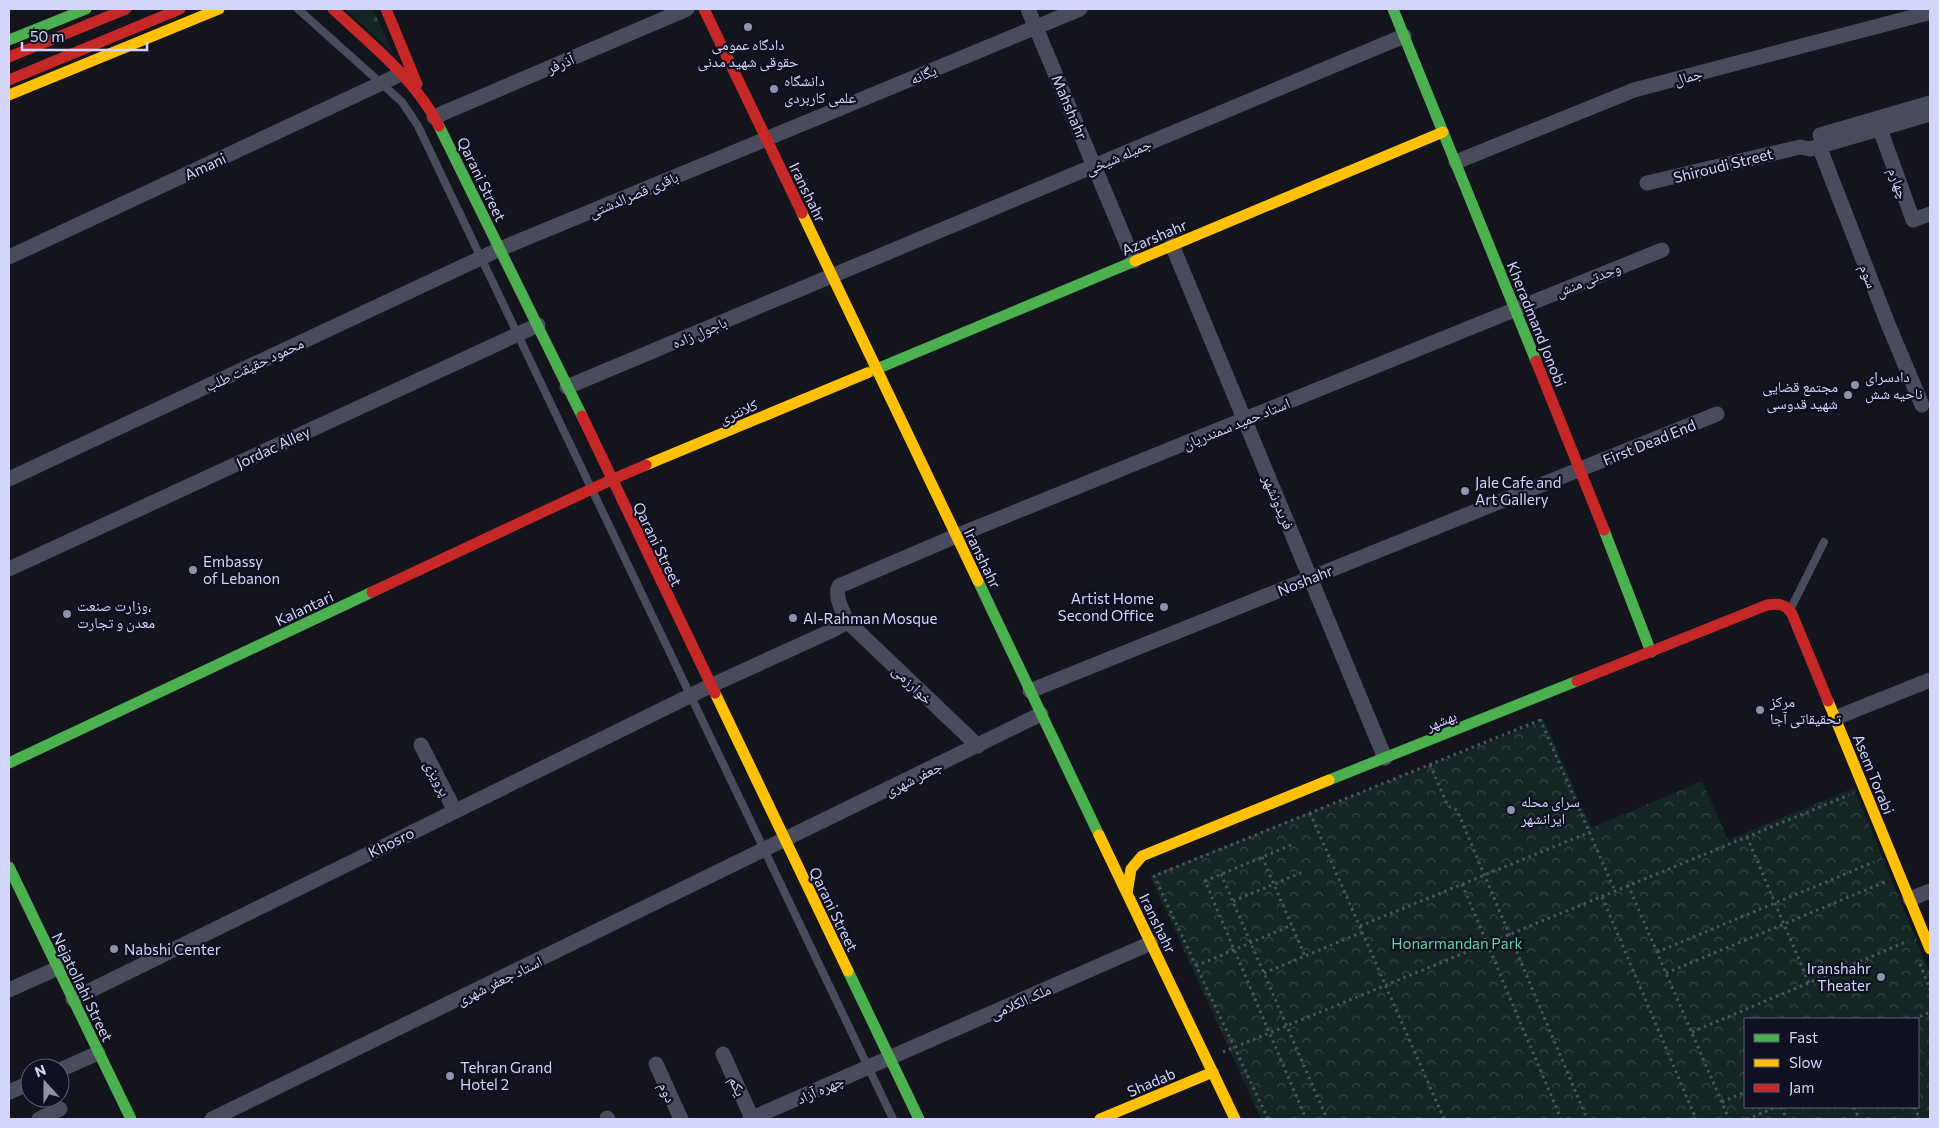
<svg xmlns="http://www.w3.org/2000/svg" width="1939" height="1128" font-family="Commissioner,'Noto Naskh Arabic',sans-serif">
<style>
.forest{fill:url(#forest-firs)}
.park{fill:url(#park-crowns);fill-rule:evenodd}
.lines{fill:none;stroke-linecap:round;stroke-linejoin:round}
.path{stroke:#49585f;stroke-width:3;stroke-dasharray:2.5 4;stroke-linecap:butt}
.lane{stroke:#494c5c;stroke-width:8}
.street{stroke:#494c5c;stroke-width:15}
.fast{stroke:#4caf50;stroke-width:11}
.slow{stroke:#ffc107;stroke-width:11}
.jam{stroke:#c62828;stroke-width:11}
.poi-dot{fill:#9092ac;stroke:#0f1020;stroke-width:2}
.labels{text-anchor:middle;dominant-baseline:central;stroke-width:4.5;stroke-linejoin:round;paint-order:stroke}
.poi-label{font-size:15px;fill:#d3d6fa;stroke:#0f1020;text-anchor:start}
.street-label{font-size:15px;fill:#d3d6fa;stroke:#0f1020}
.park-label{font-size:15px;fill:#67d2a2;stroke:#0f1020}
</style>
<defs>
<pattern id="forest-firs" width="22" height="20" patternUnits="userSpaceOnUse" patternTransform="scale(1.25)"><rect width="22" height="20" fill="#132623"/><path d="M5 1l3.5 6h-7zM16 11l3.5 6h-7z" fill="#344544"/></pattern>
<pattern id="park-crowns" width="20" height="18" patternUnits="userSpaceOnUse" patternTransform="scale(1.25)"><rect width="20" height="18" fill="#132623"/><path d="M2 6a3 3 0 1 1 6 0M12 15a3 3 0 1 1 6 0" fill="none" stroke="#344544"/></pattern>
</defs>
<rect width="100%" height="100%" fill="#13141c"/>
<path class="forest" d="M345,9H373L392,52Z"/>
<path class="park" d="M1544,720L1591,828L1702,781L1728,840L1854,788L1930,973V1119H1261L1150,876ZM1745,1019H1918V1107H1745Z"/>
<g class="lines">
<path class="path" d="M1540,719L1615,891
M1430,765L1448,806L1457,810L1587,1119
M1310,813L1444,1119
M1747,837L1809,983
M1291,845L1205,881L1306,1119
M1262,857L1305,956
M1221,874L1327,1119
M1462,884L1561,1119
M1628,885L1729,1119
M1602,897L1696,1119
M1233,901L1303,872
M1360,926L1590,832
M1657,952L1874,862
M1920,964L1930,990
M1196,966L1292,925
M1264,973L1363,932
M1666,973L1885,882
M1914,1019L1930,1012
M1692,1032L1908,941
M1223,1052L1849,795
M1722,1102L1745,1092
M1781,1107L1787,1119
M1854,1107L1859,1119
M1914,1107L1920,1119
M1268,1119L1154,876L1540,720
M1747,1119L1776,1107"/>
<path class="lane" d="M298,9L402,102L418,126L893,1119
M1791,608L1824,542"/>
<path class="street" d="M1028,9L1134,261
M434,117L687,9
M1880,129L1913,220L1930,214
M1820,135L1930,103
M1819,146L1888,324L1922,405
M1456,162L1634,90L1928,13
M1647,183L1800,147L1810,149L1930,114
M1172,245L1385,758
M9,257L401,74
M567,387L1404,36
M9,479L500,249L1080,9
M9,569L538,325
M848,622L978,746
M1030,691L1717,414
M1835,718L1930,680
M421,745L455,811
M1910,899L1930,891
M9,990L58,968
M73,999L710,686L833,630L848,622C843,612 834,597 839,586L956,536L1662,250
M723,1054L752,1118
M656,1064L681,1119
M60,1070L98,1053
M9,1092L30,1083
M607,1118L608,1119
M39,1119L60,1109
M212,1119L1041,714
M750,1119L1151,943"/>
<path class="fast" d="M1393,9L1536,361
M9,40L86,9
M439,126L582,416
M867,373L1135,261
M1604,530L1651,652
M978,581L1099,835
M9,763L372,592
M1329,780L1577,681
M9,867L131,1119
M848,971L919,1119"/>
<path class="slow" d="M9,95L219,9
M802,213L978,581
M1135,261L1443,132
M646,465L867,373
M715,693L848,971
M1828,701L1930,949
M1099,835L1235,1119
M1127,893L1131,869L1142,856L1329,780
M1100,1119L1213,1072"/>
<path class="jam" d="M333,9C371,44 415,79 439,126
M386,9L417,84
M704,9L802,213
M9,57L126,9
M9,80L180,9
M1536,361L1604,530
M582,416L715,693
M372,592L611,480L646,465
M1577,681L1767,605C1778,603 1786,604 1792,614L1828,701"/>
</g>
<g class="poi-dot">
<circle cx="748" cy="27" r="5"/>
<circle cx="774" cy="89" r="5"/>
<circle cx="1855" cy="385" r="5"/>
<circle cx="1848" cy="395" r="5"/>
<circle cx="1465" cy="491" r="5"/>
<circle cx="193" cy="570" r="5"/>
<circle cx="1164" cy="607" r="5"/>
<circle cx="67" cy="614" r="5"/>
<circle cx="793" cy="618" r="5"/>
<circle cx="1760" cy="710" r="5"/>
<circle cx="1511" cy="810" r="5"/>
<circle cx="114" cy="949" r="5"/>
<circle cx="1881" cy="977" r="5"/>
<circle cx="450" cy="1076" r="5"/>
</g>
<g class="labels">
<g class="poi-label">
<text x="748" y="44" text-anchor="middle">دادگاه عمومی<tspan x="748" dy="17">حقوقی شهید مدنی</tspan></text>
<text x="784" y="80">دانشگاه<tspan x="784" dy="17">علمی کاربردی</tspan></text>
<text x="1865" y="376">دادسرای<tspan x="1865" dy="17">ناحیه شش</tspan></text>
<text x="1838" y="386" text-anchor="end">مجتمع قضایی<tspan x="1838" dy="17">شهید قدوسی</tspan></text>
<text x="1475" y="482">Jale Cafe and<tspan x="1475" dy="17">Art Gallery</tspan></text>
<text x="203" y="561">Embassy<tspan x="203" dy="17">of Lebanon</tspan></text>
<text x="1154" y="598" text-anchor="end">Artist Home<tspan x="1154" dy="17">Second Office</tspan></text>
<text x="77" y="605">وزارت صنعت،<tspan x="77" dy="17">معدن و تجارت</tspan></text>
<text x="803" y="618">Al-Rahman Mosque</text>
<text x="1770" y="701">مرکز<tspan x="1770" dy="17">تحقیقاتی آجا</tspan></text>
<text x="1521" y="801">سرای محله<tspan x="1521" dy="17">ایرانشهر</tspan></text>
<text x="124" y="949">Nabshi Center</text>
<text x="1871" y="968" text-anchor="end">Iranshahr<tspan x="1871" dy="17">Theater</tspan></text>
<text x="460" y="1067">Tehran Grand<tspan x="460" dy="17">Hotel 2</tspan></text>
</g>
<g class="street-label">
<text transform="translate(560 63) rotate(-23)">آذرفر</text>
<text transform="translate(923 74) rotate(-23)">یگانه</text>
<text transform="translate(1688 76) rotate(-15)">جمال</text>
<text transform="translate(1070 107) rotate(67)">Mahshahr</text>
<text transform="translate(1118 156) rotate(-23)">جمیله شیخی</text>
<text transform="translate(1723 165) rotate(-14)">Shiroudi Street</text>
<text transform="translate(205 166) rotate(-25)">Amani</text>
<text transform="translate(482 179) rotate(64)">Qarani Street</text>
<text transform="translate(1899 183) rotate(70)">چهارم</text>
<text transform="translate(808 192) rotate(64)">Iranshahr</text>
<text transform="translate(633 194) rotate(-23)">باقری قصرالدشتی</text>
<text transform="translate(1154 237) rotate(-23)">Azarshahr</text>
<text transform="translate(1869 276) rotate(69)">سوم</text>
<text transform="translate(1588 279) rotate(-22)">وحدتی منش</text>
<text transform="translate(1537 324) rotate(68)">Kheradmand Jonobi</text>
<text transform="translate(699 332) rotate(-23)">باجول زاده</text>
<text transform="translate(254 364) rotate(-25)">محمود حقیقت طلب</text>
<text transform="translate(738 411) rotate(-23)">کلانتری</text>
<text transform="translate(1236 423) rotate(-22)">استاد حمید سمندریان</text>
<text transform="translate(1649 442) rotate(-22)">First Dead End</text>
<text transform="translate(273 447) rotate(-25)">Jordac Alley</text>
<text transform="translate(1279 502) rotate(67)">فریدونشهر</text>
<text transform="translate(658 544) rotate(64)">Qarani Street</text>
<text transform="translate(983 558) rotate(64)">Iranshahr</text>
<text transform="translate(1305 580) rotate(-22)">Noshahr</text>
<text transform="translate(304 608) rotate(-25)">Kalantari</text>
<text transform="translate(913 684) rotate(44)">خوارزمی</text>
<text transform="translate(1441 720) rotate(-22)">بهشهر</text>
<text transform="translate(1874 774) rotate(68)">Asem Torabi</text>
<text transform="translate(438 778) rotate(62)">پرویزی</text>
<text transform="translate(913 778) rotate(-26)">جعفر شهری</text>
<text transform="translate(391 842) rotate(-26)">Khosro</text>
<text transform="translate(834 909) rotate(64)">Qarani Street</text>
<text transform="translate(1158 923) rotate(64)">Iranshahr</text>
<text transform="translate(499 980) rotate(-26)">استاد جعفر شهری</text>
<text transform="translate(83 987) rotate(64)">Nejatollahi Street</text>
<text transform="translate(1020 1001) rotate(-24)">ملک الکلامی</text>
<text transform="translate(1151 1082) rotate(-23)">Shadab</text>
<text transform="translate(738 1086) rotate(66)">یکم</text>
<text transform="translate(820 1089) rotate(-24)">چهره آزاد</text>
<text transform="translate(668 1092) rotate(66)">دوم</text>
</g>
<g class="park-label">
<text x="1457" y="943">Honarmandan Park</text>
</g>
</g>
<rect width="1939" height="1128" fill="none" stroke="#d3d6fa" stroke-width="20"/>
<rect x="1744" y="1018" width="175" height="90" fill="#0f1020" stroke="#5d5f77"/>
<rect x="1754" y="1034" width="25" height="8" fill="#4caf50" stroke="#5d5f77"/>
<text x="1789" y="1043" font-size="15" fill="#d3d6fa">Fast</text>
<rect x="1754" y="1059" width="25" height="8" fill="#ffc107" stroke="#5d5f77"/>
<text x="1789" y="1068" font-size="15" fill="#d3d6fa">Slow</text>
<rect x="1754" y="1084" width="25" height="8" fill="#c62828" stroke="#5d5f77"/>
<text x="1789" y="1093" font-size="15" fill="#d3d6fa">Jam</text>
<g transform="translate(45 1083) rotate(339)"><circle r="24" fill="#0f1020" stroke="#5d5f77"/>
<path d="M0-4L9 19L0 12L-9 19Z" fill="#9092ac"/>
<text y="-8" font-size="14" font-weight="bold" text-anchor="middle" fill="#d3d6fa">N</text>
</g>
<path d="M22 42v8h125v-8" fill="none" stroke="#d3d6fa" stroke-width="2.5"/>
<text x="30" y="42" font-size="15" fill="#d3d6fa" stroke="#0f1020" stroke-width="4" paint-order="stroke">50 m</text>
</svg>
